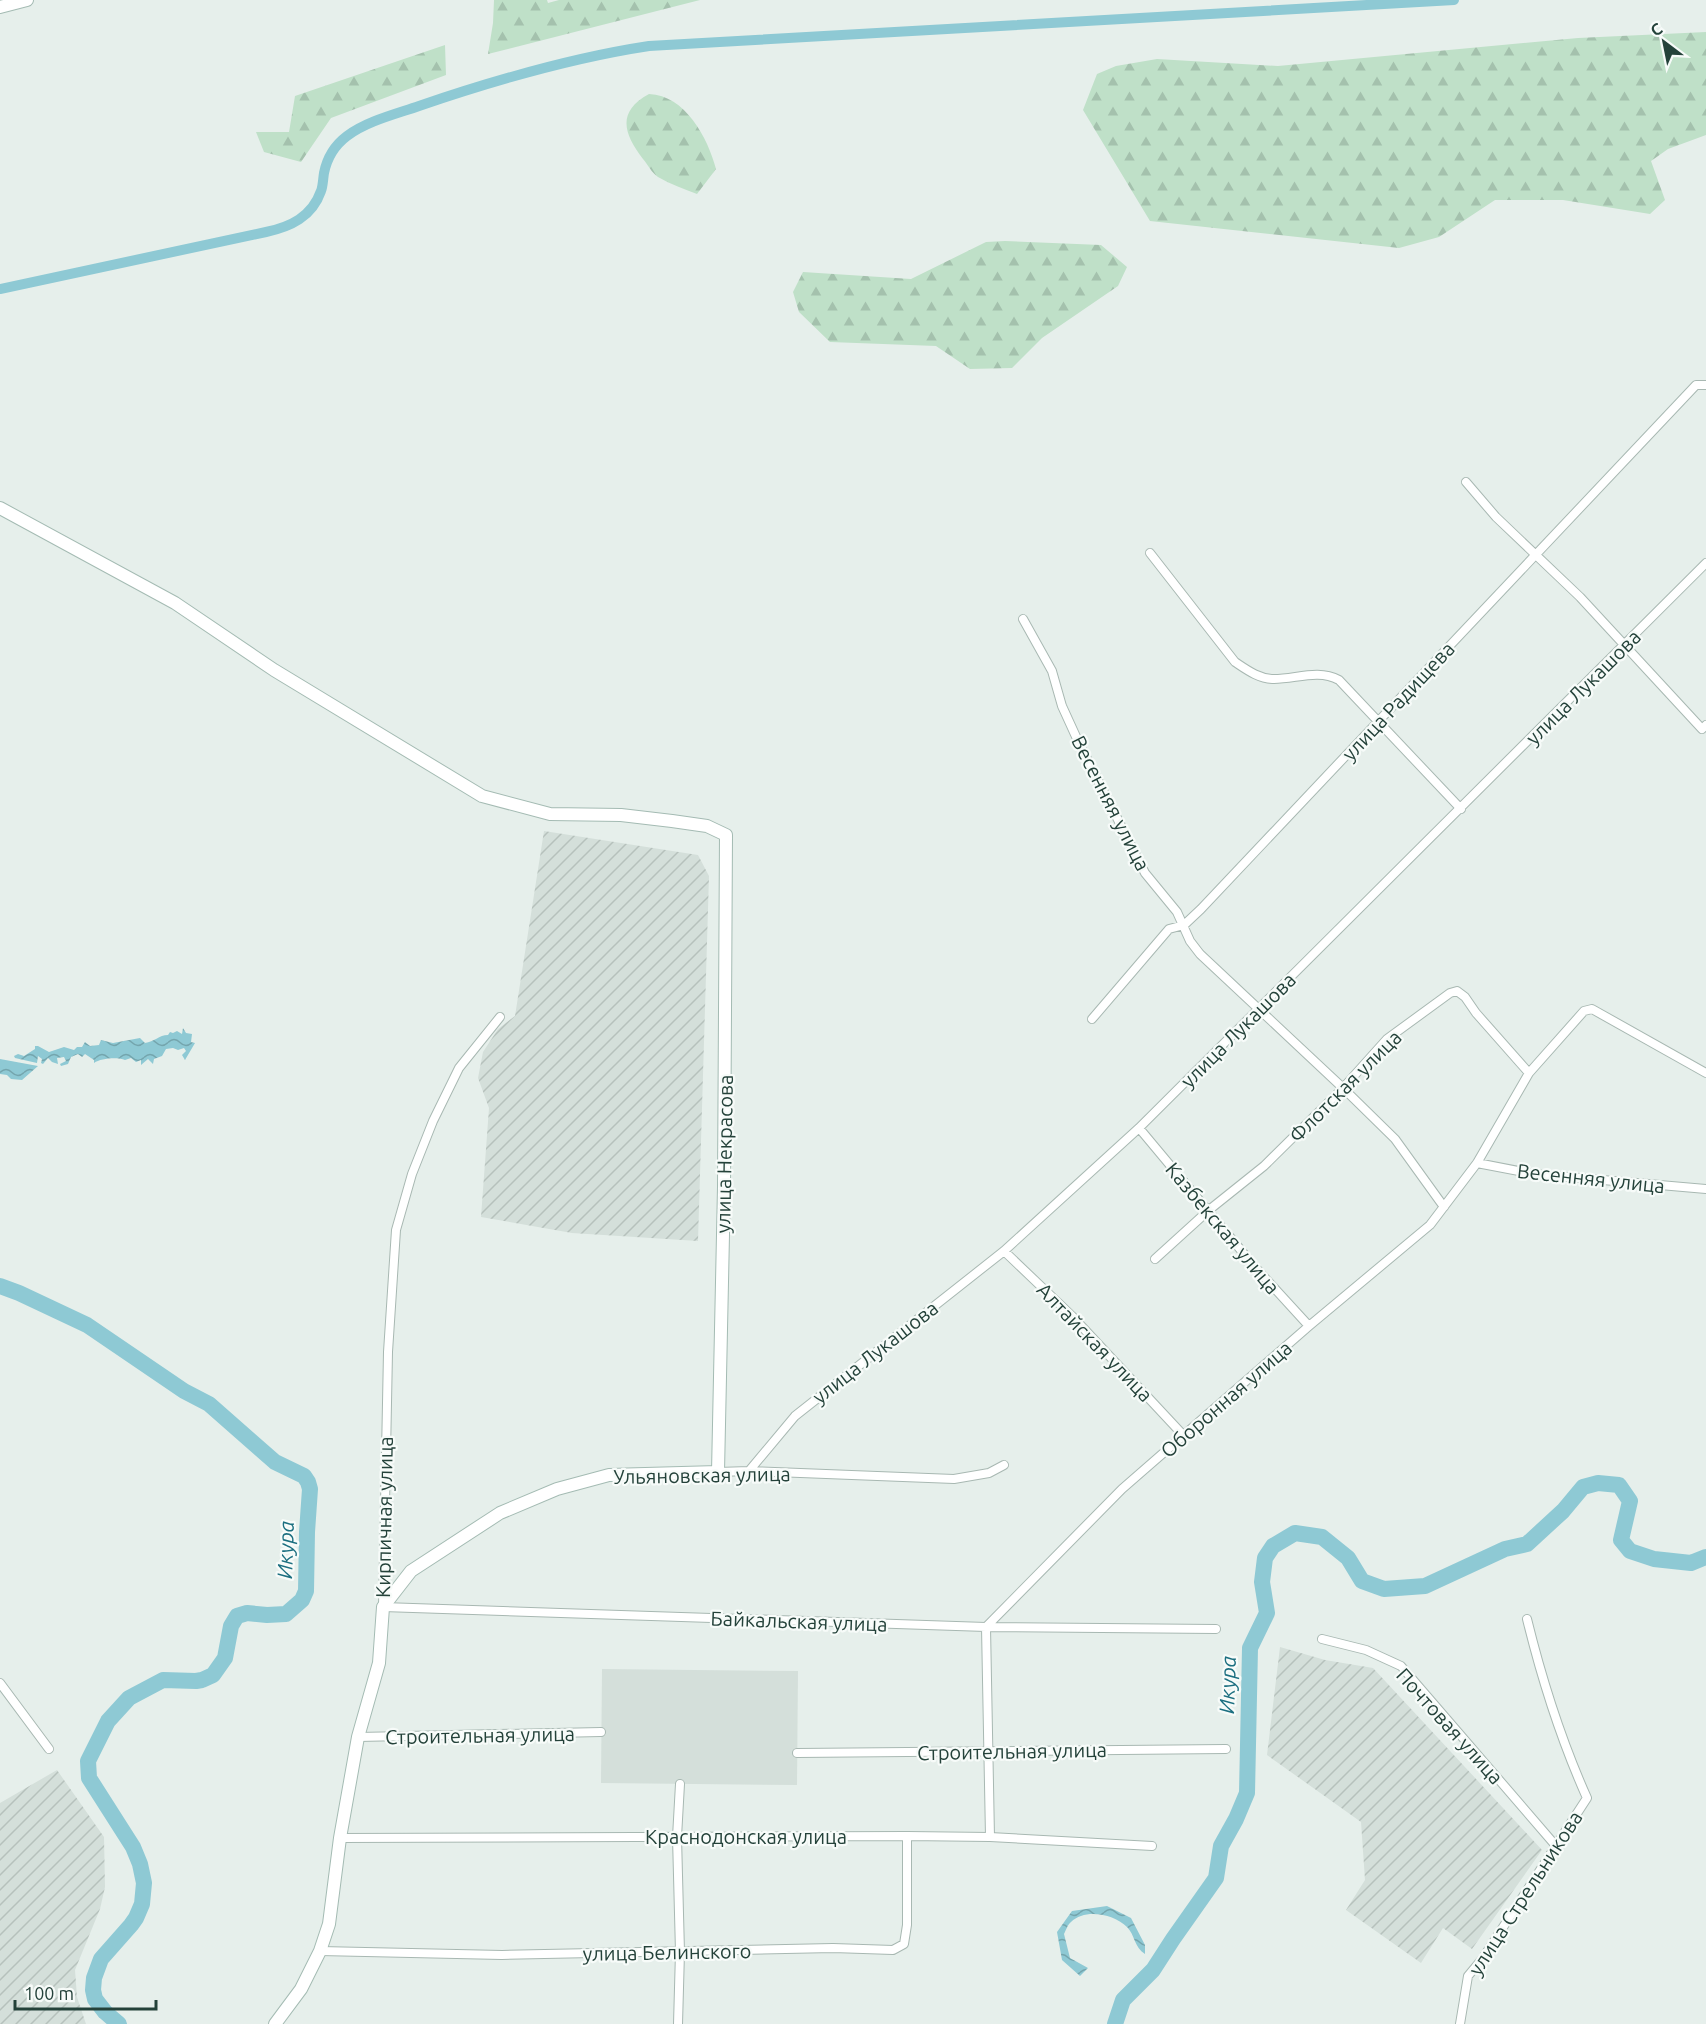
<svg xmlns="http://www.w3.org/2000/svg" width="1706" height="2024" font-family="Ubuntu,sans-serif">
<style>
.built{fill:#d4dfda}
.industrial{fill:url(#industrial-furrows)}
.forest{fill:url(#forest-firs)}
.water{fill:url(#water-waves)}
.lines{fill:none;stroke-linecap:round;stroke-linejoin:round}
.canal{stroke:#8ec9d4;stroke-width:10}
.river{stroke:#8ec9d4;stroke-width:16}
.street-casing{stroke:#a8b8b2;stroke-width:10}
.secondary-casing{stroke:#a4bbb3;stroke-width:14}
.street{stroke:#fff;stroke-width:8}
.secondary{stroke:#fff;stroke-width:12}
.labels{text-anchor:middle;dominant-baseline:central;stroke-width:4.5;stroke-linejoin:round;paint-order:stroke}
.street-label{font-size:20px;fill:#24423a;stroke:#f7fbf9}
.water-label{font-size:21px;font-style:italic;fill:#1c6f80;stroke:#f7fbf9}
</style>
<defs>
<pattern id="industrial-furrows" width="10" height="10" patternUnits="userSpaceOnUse" patternTransform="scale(1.5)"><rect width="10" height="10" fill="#d4dfda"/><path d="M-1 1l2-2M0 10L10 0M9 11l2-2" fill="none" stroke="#b6c1bc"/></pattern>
<pattern id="forest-firs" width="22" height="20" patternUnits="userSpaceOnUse" patternTransform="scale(1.5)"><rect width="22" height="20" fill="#bfe0c8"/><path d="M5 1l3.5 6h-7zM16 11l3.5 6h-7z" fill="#a4c1ad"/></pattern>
<pattern id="water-waves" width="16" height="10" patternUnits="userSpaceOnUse" patternTransform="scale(1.5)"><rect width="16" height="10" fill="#8ec9d4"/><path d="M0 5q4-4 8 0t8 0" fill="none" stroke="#74a5ad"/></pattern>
</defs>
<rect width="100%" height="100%" fill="#e6efeb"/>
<path class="built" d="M602,1669L798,1671L797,1785L601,1783Z"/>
<path class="industrial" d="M544,831L698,855L709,876L698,1241L572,1233L481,1217L489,1108L478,1078L483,1052L498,1029L515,1016Z
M1280,1647L1325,1660L1373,1668L1542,1850L1472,1949L1443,1928L1421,1963L1346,1910L1365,1880L1361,1822L1267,1755Z
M57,1770L104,1837L105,1887L100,1909L75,1970L77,1997L86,2024H0V1803Z"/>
<path class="forest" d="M494,0H547L548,3L559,0H700L488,54L493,23Z
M1706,32V135L1668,149L1651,161L1665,200L1650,214L1563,200H1495L1439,237L1399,248L1150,221L1083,110L1097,74L1116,66L1157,59L1278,66L1578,38Z
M445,45L446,75L331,118L301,162L264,152L256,132H289L295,96Z
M649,94C685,95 708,138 716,169L697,194C684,189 670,184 658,177C652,173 648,165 643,159C624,134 616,112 649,94Z
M1005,241L1101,245L1127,267L1118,286L1042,338L1012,368L970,369L936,346L830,342L799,312L793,292L803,272L911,279L986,242Z"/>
<path class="water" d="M183,1028L186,1033L192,1034L191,1042L195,1043L185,1060L182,1055L186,1051L184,1048L178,1050L173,1048L166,1049L162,1056L154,1059L153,1064L148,1059L141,1065V1060L136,1062L131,1058L125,1060C118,1057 101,1058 94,1063V1060L85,1054L82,1057L78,1054L71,1057L68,1064L61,1066L60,1064L66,1061L64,1057L57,1058L58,1064L52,1062L48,1058L43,1064L41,1063L42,1059L38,1056L37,1063L15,1058L14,1056L18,1054L24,1056L35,1049V1046H38L49,1052L64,1047L74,1050L77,1047H82L85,1042L90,1046L99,1045L101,1040L113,1043L140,1038L145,1043C154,1042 159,1035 168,1035L170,1032L173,1033L177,1031L182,1034Z
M0,1059L38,1066L22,1080L11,1079L7,1075L0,1074Z
M1107,1906L1131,1918L1145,1945V1954C1134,1947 1135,1935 1127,1927C1114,1914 1085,1908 1071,1922C1068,1924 1066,1930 1064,1934L1070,1958L1088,1968L1080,1976L1062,1960L1057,1932L1072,1911Z"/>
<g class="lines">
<path class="canal" d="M0,289L266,232C290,227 312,217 321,191C323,186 323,179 324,173C327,158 335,145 347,136C367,121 396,114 419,106C495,80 570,58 649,46L1454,0"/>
<path class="river" d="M0,1286L19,1293L87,1325L184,1391L209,1404L275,1462L304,1476L308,1482L310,1489L307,1532L306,1591L302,1600L286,1614L267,1615L247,1613L237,1616L231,1626L225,1658L213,1675L202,1680L196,1681L163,1680L129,1698L108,1721L88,1761L89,1778L133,1847L140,1864L144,1883L142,1904L136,1918L131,1925L101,1959L94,1978L93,1990L95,1999L105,2012L119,2024
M1115,2024L1123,2000L1153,1970L1173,1939L1216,1878L1221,1846L1236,1819L1247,1793L1250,1648L1267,1613L1262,1582L1265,1558L1273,1546L1295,1533L1322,1537L1348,1558L1362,1581L1384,1589L1425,1586L1505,1549L1527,1544L1563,1511L1583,1487L1598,1483L1619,1485L1630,1501L1621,1540L1630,1551L1654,1559L1691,1563L1706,1557"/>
<defs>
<path id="street" d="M1466,482L1496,517L1580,597L1702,729L1706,725
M1150,553L1235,662C1247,670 1259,679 1274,679C1296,679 1318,669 1339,680L1461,809
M1023,619L1052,671L1062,706L1078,741L1145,873L1177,912L1190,941L1200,954L1343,1088L1395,1139L1444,1207
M500,1017L459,1068L433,1121L412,1174L396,1230L388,1352L383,1607L986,1627L1216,1629
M1092,1019L1169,929L1184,925L1201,909L1696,385H1706
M1139,1128L1255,1267L1309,1326
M1477,1163L1534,1174L1706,1189
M1004,1251L1072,1316L1184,1436
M1155,1259L1209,1210L1264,1166L1343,1088L1387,1039L1450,993L1457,991L1465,997L1476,1013L1529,1073
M749,1471L795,1416L1004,1251L1139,1128L1706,563
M718,1472L749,1471L954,1479L989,1473L1004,1465
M1322,1639L1366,1650L1401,1666L1556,1846
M0,1683L49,1749
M358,1737L601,1732
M797,1753L1226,1749
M990,1837L986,1627L1122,1489L1309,1326L1430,1225L1477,1163L1529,1073L1584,1011L1592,1009L1706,1073
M340,1838L907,1836L990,1837L1152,1846
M320,1951L502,1955L833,1948L893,1950L904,1944L907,1925V1836
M678,2024L680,1952L677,1837L680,1784
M1460,2024L1468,1976L1483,1958L1587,1798C1561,1740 1542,1680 1527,1619"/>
<path id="secondary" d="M0,7L27,0
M0,508L175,603L274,670L482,796L550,814L621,815L672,821L707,826L726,835L724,1187L718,1472L609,1475L557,1489L500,1513L411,1571L383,1607L379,1663L358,1737L340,1838L329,1924L320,1951L301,1989L275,2024"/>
</defs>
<use href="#street" class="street-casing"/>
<use href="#secondary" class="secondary-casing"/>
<use href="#street" class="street"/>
<use href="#secondary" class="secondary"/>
</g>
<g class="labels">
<g class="street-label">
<text transform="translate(1583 687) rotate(-45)">улица Лукашова</text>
<text transform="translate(1398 701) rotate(-47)">улица Радищева</text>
<text transform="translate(1111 803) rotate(63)">Весенняя улица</text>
<text transform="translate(1238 1030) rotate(-45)">улица Лукашова</text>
<text transform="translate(1345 1086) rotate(-45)">Флотская улица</text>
<text transform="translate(724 1154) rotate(-89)">улица Некрасова</text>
<text transform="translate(1591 1178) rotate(6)">Весенняя улица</text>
<text transform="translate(1223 1228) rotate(50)">Казбекская улица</text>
<text transform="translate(1095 1342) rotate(46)">Алтайская улица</text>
<text transform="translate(875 1352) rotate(-38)">улица Лукашова</text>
<text transform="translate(1226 1399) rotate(-41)">Оборонная улица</text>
<text transform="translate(702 1475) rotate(-1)">Ульяновская улица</text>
<text transform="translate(384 1517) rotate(-89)">Кирпичная улица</text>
<text transform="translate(799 1621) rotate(2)">Байкальская улица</text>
<text transform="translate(1450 1726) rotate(48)">Почтовая улица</text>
<text transform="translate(480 1735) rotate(-1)">Строительная улица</text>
<text transform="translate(1012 1751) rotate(-1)">Строительная улица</text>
<text x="746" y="1836">Краснодонская улица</text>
<text transform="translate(1525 1893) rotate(-57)">улица Стрельникова</text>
<text transform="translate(667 1952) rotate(-1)">улица Белинского</text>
</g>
<g class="water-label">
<text transform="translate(285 1550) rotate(-88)">Икура</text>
<text transform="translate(1227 1685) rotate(-88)">Икура</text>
</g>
</g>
<g transform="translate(1664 42) rotate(328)" stroke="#f7fbf9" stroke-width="4.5" paint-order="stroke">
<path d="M0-4.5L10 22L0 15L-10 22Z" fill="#24423a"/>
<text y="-9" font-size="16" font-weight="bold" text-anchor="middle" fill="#24423a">С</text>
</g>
<path d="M15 2000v9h141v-9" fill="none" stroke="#24423a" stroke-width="3"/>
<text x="24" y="2000" font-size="18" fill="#24423a" stroke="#f7fbf9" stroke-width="4.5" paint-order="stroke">100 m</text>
</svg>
